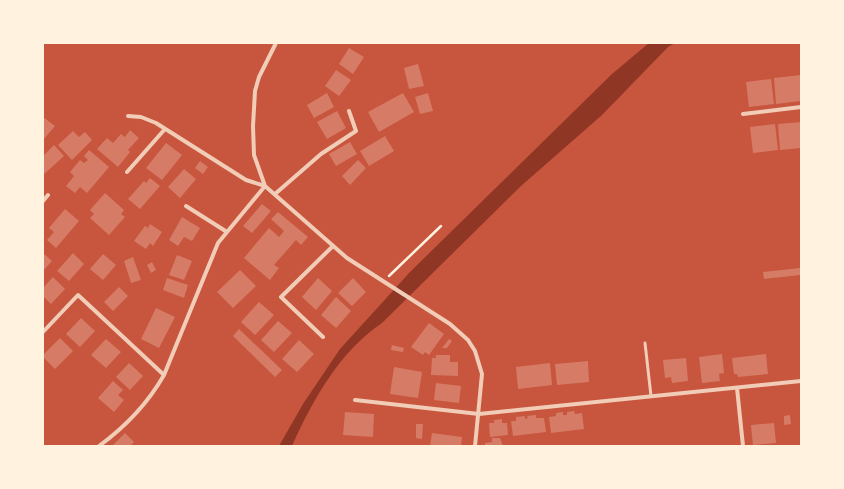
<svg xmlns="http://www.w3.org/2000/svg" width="844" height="489" font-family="Signika,sans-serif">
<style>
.water{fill:#8f3625}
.building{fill:#d67c66}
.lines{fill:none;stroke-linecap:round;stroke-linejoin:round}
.path{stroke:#fff3e0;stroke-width:2.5}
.service{stroke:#f1ccb7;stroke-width:3}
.minor{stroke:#f1ccb7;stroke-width:4}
</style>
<rect width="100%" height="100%" fill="#c8553d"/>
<path class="water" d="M649,43H675L668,47L602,115L521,186L382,323C340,351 312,401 292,446H279L303,404L340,349L410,272L612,74Z"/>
<path class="building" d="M349,48L364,57L353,74L339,64Z
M418,64L424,86L409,89L404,68Z
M336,70L351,80L339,96L325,86Z
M801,75V101L776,104L774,78Z
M771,79L774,104L749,107L746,82Z
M327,93L334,107L314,118L307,105Z
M403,93L414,112L379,132L368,112Z
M428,93L433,111L420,114L415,97Z
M337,111L346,128L327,139L317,122Z
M43,117L55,126L43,140Z
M801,122V148L780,150L778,124Z
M775,124L778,150L753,153L750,127Z
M130,130L139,138L128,150L130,152L118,167L97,149L107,138L113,143L121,134L125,137Z
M73,131L79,137L85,132L92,140L72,160L58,145Z
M385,136L394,151L369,166L360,151Z
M350,142L357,154L336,166L329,154Z
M166,143L182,155L162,180L146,168Z
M54,145L64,156L43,175V156Z
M89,150L109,167L87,193L80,187L75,193L66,186L74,176L70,172L80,160L84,163L88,160L84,156Z
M358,160L366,168L350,185L342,176Z
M200,161L208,167L203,174L195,168Z
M184,169L196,179L180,198L168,187Z
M150,178L160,186L140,209L128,199L144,181L146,183Z
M105,193L124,210L121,214L125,217L109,235L90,218L94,214L90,210Z
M262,204L271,211L252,233L243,226Z
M65,209L79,221L56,248L47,240L54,232L49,228Z
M278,212L308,237L301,245L296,240L274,265L279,268L270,280L244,258L269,228L279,237L284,231L271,219Z
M182,217L200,228L192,241L184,237L178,246L169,240Z
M150,224L162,232L153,246L150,243L146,249L134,241L145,226L148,228Z
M43,253L52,261L43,271Z
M73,253L84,264L69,281L57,271Z
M103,254L116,265L103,280L90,269Z
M177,255L192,261L184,280L169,275Z
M133,257L141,280L131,283L124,261Z
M152,262L156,270L151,273L147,265Z
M800,268V275L764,279L763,272Z
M240,270L256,286L233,308L217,292Z
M53,277L65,289L51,304L43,296V288Z
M167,278L188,285L184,298L163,290Z
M318,278L332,291L316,310L302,297Z
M353,278L366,292L352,306L338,293Z
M119,287L128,296L113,311L104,302Z
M336,297L351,311L336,328L321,315Z
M259,302L274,315L255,335L241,322Z
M156,308L175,317L159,348L141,339Z
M81,318L95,331L80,347L66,334Z
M278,321L292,333L274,352L261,340Z
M429,323L444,334L429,355L425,352L423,355L411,347Z
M239,329L282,370L275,377L233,336Z
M60,338L73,351L55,369L43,357V355Z
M106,339L121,352L106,368L91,355Z
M449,339L452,341L447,348H442Z
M299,340L314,354L297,372L282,359Z
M392,345L404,348L403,352L391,350Z
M722,354L724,373L719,374L720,381L702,383L699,357Z
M766,354L768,374L738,377L737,374H734L732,358Z
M436,355H450V362H458V376L431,375L432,358H436Z
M686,358L688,381L672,383L671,377L665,378L663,360Z
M588,361L589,382L557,385L555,364Z
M129,363L143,376L130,390L116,377Z
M550,363L552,385L518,389L516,367Z
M394,367L422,372L418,398L390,394Z
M113,381L123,390L118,395L124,400L114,412L98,398Z
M436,383L461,386L459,403L434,400Z
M574,411L575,414L582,413L584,429L551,433L549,417L556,416V413L563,412V415H567V412Z
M345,412L374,414L373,437L343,435Z
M536,415V418H544L546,432L513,436L511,421H516V417L525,416V419L528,418L527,416Z
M790,415L791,424L784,425V416Z
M502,419V423H507L508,435L490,437L489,423H494V420Z
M774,423L776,443L753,445L751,425Z
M416,424H423L422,439L416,438Z
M125,433L134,442L130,446H112Z
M432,433L462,437L461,446H430Z
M492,438H500L503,446H485V443L492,442Z"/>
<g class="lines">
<path class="path" d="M389,276L441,226"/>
<path class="service" d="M645,343L651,396"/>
<path class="minor" d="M276,43L259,77L255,91L253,126L254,155L265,186L347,258L450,324L468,340L475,351L482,374L475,446
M743,114L801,107
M127,172L165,129
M275,194L321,154L356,131L349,111
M43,201L48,195
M186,206L227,232
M43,332L78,295L164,375
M323,337L281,297L333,246
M737,388L743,446
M355,400L479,414L801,381
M99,446C125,427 148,403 164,375L218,243L265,186L246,180L156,123L141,117L128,116"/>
</g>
<rect width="844" height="489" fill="none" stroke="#fff3e0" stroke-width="88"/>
</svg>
